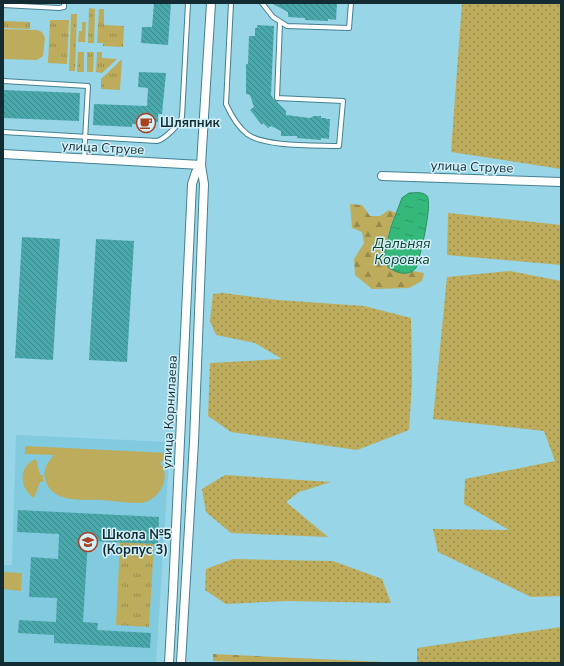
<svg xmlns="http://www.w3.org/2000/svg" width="564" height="666" font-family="'Nunito Sans',sans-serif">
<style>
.built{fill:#82cade}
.grass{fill:url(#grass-dots)}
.forest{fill:url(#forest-firs)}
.park{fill:url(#park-tufts)}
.garden{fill:#bdac5c}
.water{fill:url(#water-ripples);stroke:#2b8f65}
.building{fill:url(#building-back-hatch)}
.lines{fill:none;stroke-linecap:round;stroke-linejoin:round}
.service-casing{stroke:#438090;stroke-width:6}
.minor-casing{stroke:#438090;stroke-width:10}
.service{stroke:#fff;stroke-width:4}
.minor{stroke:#fff;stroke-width:8}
.labels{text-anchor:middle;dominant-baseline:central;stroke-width:3;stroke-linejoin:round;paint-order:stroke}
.poi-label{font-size:13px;font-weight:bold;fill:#132c33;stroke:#d2f0f9;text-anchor:start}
.street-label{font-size:13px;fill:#132c33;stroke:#d2f0f9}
.water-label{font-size:14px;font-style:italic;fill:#0d4229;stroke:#d2f0f9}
</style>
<defs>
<pattern id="grass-dots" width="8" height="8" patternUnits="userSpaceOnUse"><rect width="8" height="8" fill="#bdac5c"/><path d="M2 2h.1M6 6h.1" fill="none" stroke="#988c4d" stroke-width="1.8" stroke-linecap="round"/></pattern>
<pattern id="forest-firs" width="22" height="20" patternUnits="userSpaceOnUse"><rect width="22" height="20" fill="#bdac5c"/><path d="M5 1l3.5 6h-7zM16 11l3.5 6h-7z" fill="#988c4d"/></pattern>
<pattern id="park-tufts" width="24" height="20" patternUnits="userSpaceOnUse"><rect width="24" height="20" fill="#bdac5c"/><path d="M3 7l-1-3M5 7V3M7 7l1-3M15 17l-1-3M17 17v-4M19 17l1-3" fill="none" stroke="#988c4d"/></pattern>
<pattern id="water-ripples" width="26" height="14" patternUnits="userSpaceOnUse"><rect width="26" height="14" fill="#35b97a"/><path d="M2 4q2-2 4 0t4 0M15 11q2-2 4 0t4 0" fill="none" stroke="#2c9765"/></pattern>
<pattern id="building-back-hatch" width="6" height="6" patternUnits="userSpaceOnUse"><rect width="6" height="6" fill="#4aa8ab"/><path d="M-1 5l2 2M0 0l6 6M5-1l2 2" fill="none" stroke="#3c898c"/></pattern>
</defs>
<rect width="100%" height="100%" fill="#97d5e7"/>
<path class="built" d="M16,435L170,442L156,663H3V565H12Z"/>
<path class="grass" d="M462,3H561V169L451,152Z
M448,213L561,225V265L447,255Z
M510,271L561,281V596L531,597L438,552L433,529L509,530L464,504L465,479L555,461L544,431L433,419L447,277Z
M223,293L278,300L364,306L411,318L412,382L409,430L357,450L231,432L208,416L210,363L282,359L255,343L216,335L210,321L213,294Z
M225,475L331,482L299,492L286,502L328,537L231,533L206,512L202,489Z
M233,559L333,561L382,579L391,603L287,601L226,604L205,590L206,569Z
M561,627V663H417V648Z"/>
<path class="forest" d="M350,204L362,205L370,216H380L389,210L396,213C390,228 382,248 386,264L408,273L413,271L424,273L422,281L409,288L372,289L355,275L354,259L364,243L362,232L352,228Z
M213,654L384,662L385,663H271L213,661Z"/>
<path class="park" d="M89,8L95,9L94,43H88Z
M99,9H104V25L124,26L123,47L103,46V43H97Z
M71,14H77L75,71H69Z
M50,20H69L67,64L48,63Z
M3,21L30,22V29L3,28Z
M82,22H86L85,42H78L79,31H82Z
M78,52H84V72H77Z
M87,52H94L93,72H87Z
M97,52H102V58L117,59L102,73L96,72Z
M122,59L120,90L101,89V79Z
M120,542L154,544L149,627L116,625Z"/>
<path class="garden" d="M3,29L37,30L42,32L45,38L43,56L37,60L3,59Z
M25,446L167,453V461L160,462C161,464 163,467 164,470C168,485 155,502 140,503C128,503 115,501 103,500C85,499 54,504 46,482C42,470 47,463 54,455L25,454Z
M36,459L40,475H43V482H40L34,498C19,488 18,466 36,459Z
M3,572L22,573L21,591L3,589Z"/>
<path class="water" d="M409,193C415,193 422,191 427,196C433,203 420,258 416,268C408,277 396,273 388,267L384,255L391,227L402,198Z"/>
<path class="building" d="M154,3H171L168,45L141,43L142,27H152Z
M271,3H337L336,20L328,19V21L305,20V18L288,17V12Z
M257,25L274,26L271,95L274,100L278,102H277L286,111V115L310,118L314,116H321V118H326V119H330L329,139L321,138V140L297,138V136H281V131L271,126L268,128L263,123L262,125L250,110L254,107L250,95L246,94V64H248L249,36H255V28H257Z
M139,72L166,73L162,114H158V122L151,121V125L132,124V127L93,125L94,104L147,106L148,88L138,87Z
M3,90L80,93L79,121L3,118Z
M22,237L60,239L53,360L15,358Z
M96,239L134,241L127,362L89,360Z
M18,510L159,517L158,544L88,541L83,622L98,623L97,630L151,633L150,648L54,643V635L18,633L19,620L56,622L57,598L29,597L31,557L58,559L59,534L17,532Z"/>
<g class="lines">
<defs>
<path id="service" d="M231,3L226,104C231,115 237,126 247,134C264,147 316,145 339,146L343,101L277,98L280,22
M262,3L273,17L287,26L349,28L351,3
M3,5L59,8L64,7V3
M3,81L88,86L84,158
M3,132L157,141C165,139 179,125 182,117L188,3"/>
<path id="minor" d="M3,154L201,165L211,3
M382,176L561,182
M169,663L173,591L192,184L196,172L201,165L204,184L194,442L181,663"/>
</defs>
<use href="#service" class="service-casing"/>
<use href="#minor" class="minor-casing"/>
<use href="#service" class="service"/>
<use href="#minor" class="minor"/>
</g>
<defs>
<symbol id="cafe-ring" viewBox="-11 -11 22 22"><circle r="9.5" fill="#d2f0f9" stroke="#a94120" stroke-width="1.5"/><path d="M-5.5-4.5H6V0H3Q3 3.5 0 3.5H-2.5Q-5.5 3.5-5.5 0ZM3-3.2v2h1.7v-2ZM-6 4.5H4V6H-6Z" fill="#a94120"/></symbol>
<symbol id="school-ring" viewBox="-11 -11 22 22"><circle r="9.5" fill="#d2f0f9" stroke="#a94120" stroke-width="1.5"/><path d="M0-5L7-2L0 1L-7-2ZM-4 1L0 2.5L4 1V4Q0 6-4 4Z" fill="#a94120"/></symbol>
</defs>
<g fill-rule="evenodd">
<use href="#cafe-ring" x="135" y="112" width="22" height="22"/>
<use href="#school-ring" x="77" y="531" width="22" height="22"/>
</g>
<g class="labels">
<g class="poi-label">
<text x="160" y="123">Шляпник</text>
<text x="102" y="535">Школа №5<tspan x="102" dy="15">(Корпус 3)</tspan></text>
</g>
<g class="street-label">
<text transform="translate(103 148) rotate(3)">улица Струве</text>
<text transform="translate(472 167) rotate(2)">улица Струве</text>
<text transform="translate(170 412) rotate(-87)">улица Корнилаева</text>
</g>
<g class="water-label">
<text x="402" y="243">Дальняя<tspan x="402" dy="16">Коровка</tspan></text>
</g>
</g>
<rect width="564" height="666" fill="none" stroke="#132c33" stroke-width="8"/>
</svg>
